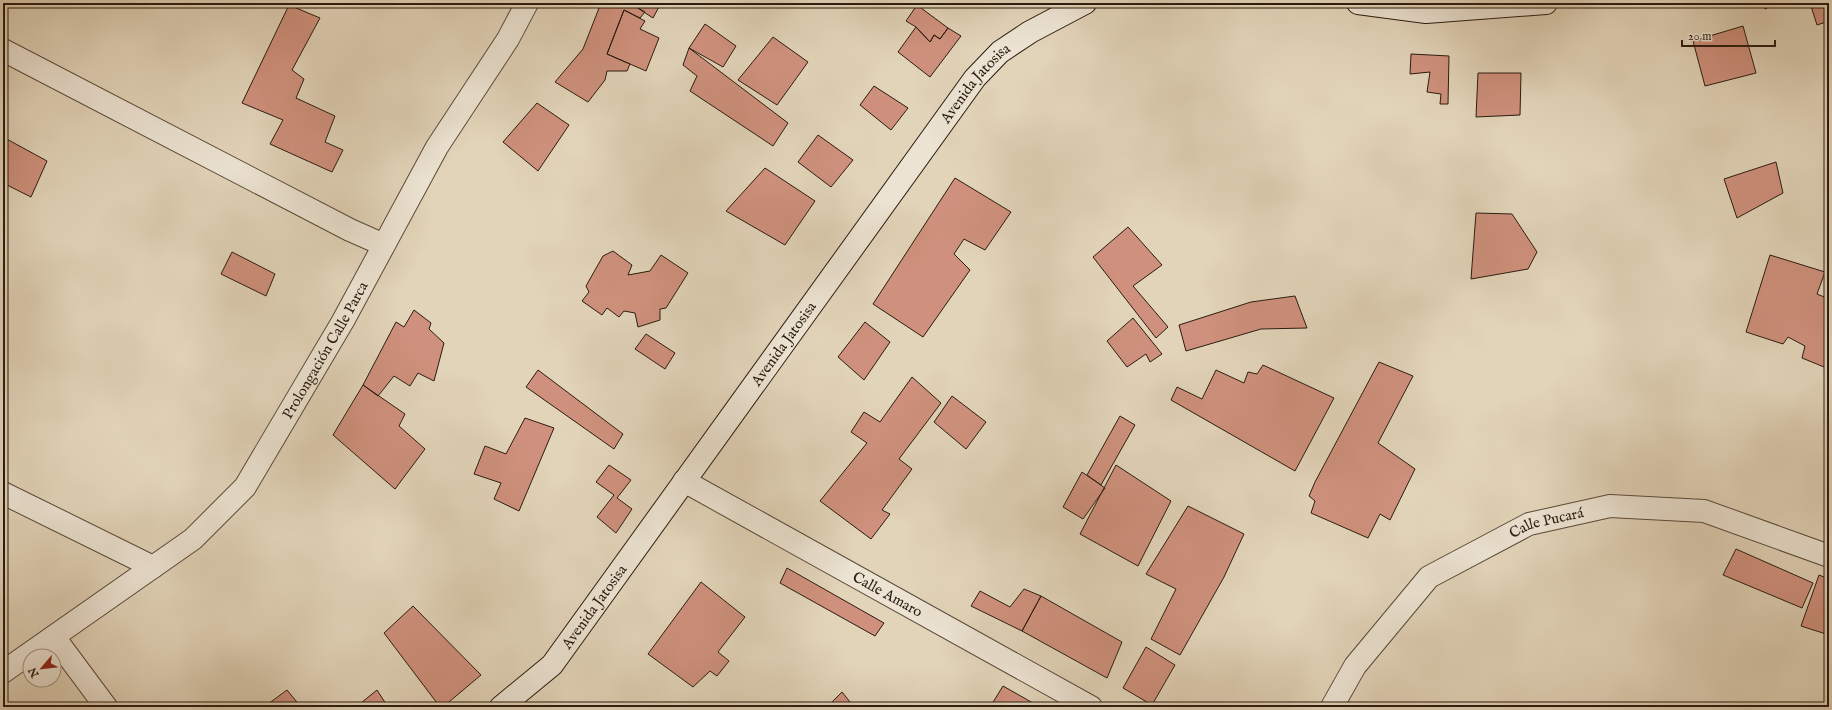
<svg xmlns="http://www.w3.org/2000/svg" width="1832" height="710" font-family="'IM FELL English',serif">
<style>
.building{fill:#cf917d;stroke:#2a1b10}
.lines{fill:none;stroke-linecap:round;stroke-linejoin:round}
.street-casing{stroke:#58493a;stroke-width:24}
.secondary-casing{stroke:#2a1b10;stroke-width:24}
.street{stroke:#ece3d2;stroke-width:22}
.secondary{stroke:#ece3d2;stroke-width:22}
.labels{text-anchor:middle;dominant-baseline:central;stroke-width:3;stroke-linejoin:round;paint-order:stroke}
.street-label{font-size:15px;fill:#2a1b10;stroke:#ece3d2}
</style>
<rect width="100%" height="100%" fill="#e2d4b9"/>
<filter id="stains"><feTurbulence type="fractalNoise" baseFrequency=".005" numOctaves="4"/><feColorMatrix values="0 0 0 0 .2 0 0 0 0 .09 0 0 0 0 .02 0 0 0 .5 -.17"/></filter>
<radialGradient id="worn" r=".72"><stop offset=".6" stop-color="#630" stop-opacity="0"/><stop offset="1" stop-color="#630" stop-opacity=".3"/></radialGradient>
<path class="building" d="M601,3H630L645,12L640,18L624,10L607,54L630,64L627,71H607L605,80L588,102L555,82L583,49Z
M630,3H661L653,18Z
M1763,3H1777L1765,9Z
M1810,3H1829V21L1817,25Z
M289,5L320,18L292,70L304,79L296,98L335,116L325,142L343,150L332,172L270,144L283,120L242,103Z
M917,5L948,28L940,39L934,35L930,42L916,27L906,21Z
M624,10L645,21L640,29L659,38L646,71L607,54Z
M705,24L736,46L723,67L689,48Z
M1743,26L1756,73L1705,86L1693,41Z
M916,27L930,42L934,35L940,39L948,28L961,36L930,77L898,52Z
M773,37L808,62L777,105L738,80Z
M689,48L788,123L773,146L690,91L697,76L683,65Z
M1411,54L1449,56L1448,104H1440L1441,94L1427,92L1430,72L1410,74Z
M1478,73H1521L1520,115L1476,117Z
M874,86L908,108L891,130L860,105Z
M537,103L569,125L538,171L503,142Z
M818,135L853,160L831,187L798,162Z
M3,137L47,161L31,197L3,183Z
M1776,162L1783,193L1737,218L1724,179Z
M765,168L815,201L785,245L726,211Z
M955,178L1011,212L985,250L964,239L954,254L970,270L923,337L873,304Z
M1476,213L1512,214L1537,252L1528,269L1471,279Z
M1128,227L1162,265L1133,286L1168,327L1156,338L1093,257Z
M613,251L632,265L628,275L650,271L661,255L688,273L666,308L660,309V320L638,327L635,313L624,311L619,317L607,308L602,315L582,301L589,292L586,286L603,256Z
M232,252L275,274L266,296L221,274Z
M1770,255L1825,272L1817,294L1829,299V369L1802,358L1805,346L1788,337L1783,344L1746,332Z
M1295,296L1307,328L1261,329L1186,351L1179,325L1251,302Z
M414,310L431,323L429,329L444,343L434,381L418,373L410,386L394,376L378,396L363,385L396,322L404,327Z
M1133,318L1162,354L1150,362L1146,354L1127,367L1107,341Z
M865,322L890,342L864,380L838,357Z
M646,334L675,353L665,369L635,349Z
M1379,362L1413,376L1378,443L1415,469L1390,520L1380,514L1368,538L1311,513L1315,501L1309,496L1315,482Z
M1263,365L1334,398L1295,471L1171,400L1177,387L1202,399L1216,370L1244,383L1248,372L1257,374Z
M538,370L623,434L614,449L526,387Z
M912,377L941,403L899,459L912,469L882,510L890,514L871,539L820,501L867,443L851,432L864,412L880,422Z
M363,385L405,414L399,426L425,449L395,489L333,435Z
M952,396L986,422L966,449L934,422Z
M1120,416L1135,425L1101,485L1087,475Z
M525,418L554,428L519,511L494,499L501,483L474,474L485,446L506,454Z
M609,465L631,480L617,498L632,509L616,533L597,517L614,495L596,482Z
M1116,465L1171,501L1138,566L1080,534Z
M1082,472L1105,488L1083,519L1063,507Z
M1188,506L1244,534L1224,577L1180,655L1151,639L1176,589L1146,574Z
M1736,549L1813,583L1802,608L1723,575Z
M787,568L884,623L875,636L780,583Z
M1819,575L1829,579V635L1801,626Z
M701,582L745,617L718,652L729,661L717,676L710,671L693,687L648,654Z
M1024,589L1041,596L1022,631L971,606L980,591L1010,607Z
M1041,596L1122,642L1107,678L1022,631Z
M413,606L481,675L443,707H440L384,633Z
M1146,647L1175,665L1152,705L1123,688Z
M1003,686L1040,707H990Z
M287,690L301,707H264Z
M377,690L388,707H356Z
M842,692L854,707H827Z"/>
<g class="lines">
<defs>
<g id="street">
<path d="M3,50L350,230L384,245"/>
<path id="s1" d="M684,481L1091,707"/>
<path d="M3,493L153,567"/>
<path d="M54,637L106,707"/>
<path id="s2" d="M3,672L193,539L245,487L343,321L437,147L508,39L527,3"/>
<path id="s3" d="M1332,707L1355,666L1429,577L1529,524L1610,506L1704,511L1829,556"/>
</g>
<g id="secondary">
<path d="M1358,3L1426,12L1546,3"/>
<path id="s4" d="M501,707L552,665L975,78L1000,52L1030,32L1085,3"/>
</g>
</defs>
<use href="#street" class="street-casing"/>
<use href="#secondary" class="secondary-casing"/>
<use href="#street" class="street"/>
<use href="#secondary" class="secondary"/>
</g>
<g class="labels">
<g class="street-label">
<text stroke="none"><textPath href="#s4" startOffset="786">Avenida Jatosisa</textPath></text>
<text stroke="none"><textPath href="#s4" startOffset="462">Avenida Jatosisa</textPath></text>
<text stroke="none"><textPath href="#s2" startOffset="464">Prolongación Calle Parca</textPath></text>
<text stroke="none"><textPath href="#s3" startOffset="293">Calle Pucará</textPath></text>
<text stroke="none"><textPath href="#s1" startOffset="233">Calle Amaro</textPath></text>
<text stroke="none"><textPath href="#s4" startOffset="138">Avenida Jatosisa</textPath></text>
</g>
</g>
<rect width="1832" height="710" fill="none" stroke="#e2d4b9" stroke-width="16"/>
<rect x="4" y="4" width="1824" height="702" fill="none" stroke="#2a1b10" stroke-width="2"/>
<rect x="8" y="8" width="1816" height="694" fill="none" stroke="#2a1b10"/>
<g transform="translate(42 668) rotate(242)"><circle r="19" fill="#ece3d2" stroke="#9e9384"/>
<path d="M0-3L7 15L0 10L-7 15Z" fill="#8f2418"/>
<text y="-6" font-size="11" font-weight="bold" text-anchor="middle" fill="#2a1b10">N</text>
</g>
<path d="M1682 40v6h93v-6" fill="none" stroke="#2a1b10" stroke-width="2"/>
<text x="1688" y="40" font-size="12" fill="#2a1b10" stroke="#ece3d2" stroke-width="3" paint-order="stroke">20 m</text>
<rect width="100%" height="100%" filter="url(#stains)"/>
<rect width="100%" height="100%" fill="url(#worn)"/>
</svg>
